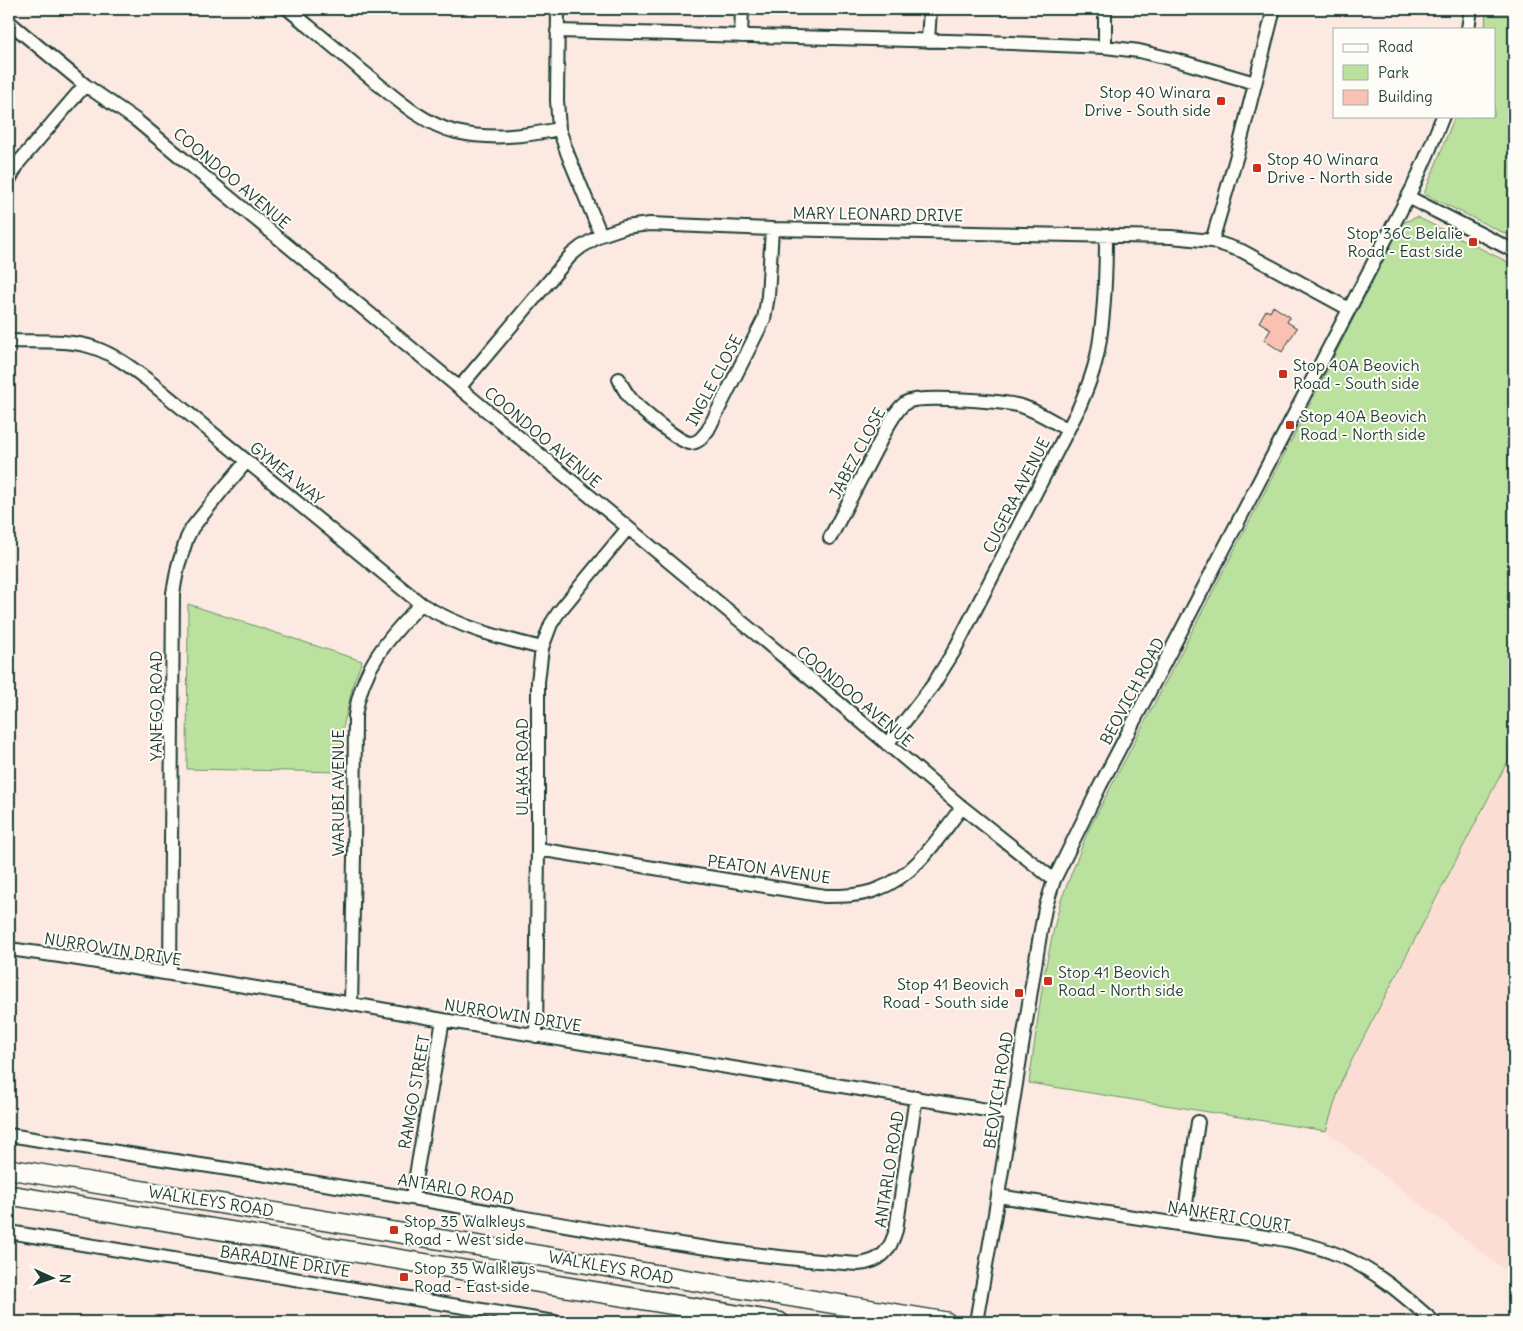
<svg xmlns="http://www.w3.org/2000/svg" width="1523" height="1331" font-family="Delius,sans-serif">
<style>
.built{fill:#fbddd4}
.green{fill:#bae29e;stroke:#6c9069}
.building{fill:#fac0b2;stroke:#1f3d34}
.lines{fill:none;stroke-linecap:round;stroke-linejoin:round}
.street-casing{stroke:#1f3d34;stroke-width:16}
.secondary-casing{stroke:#1f3d34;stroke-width:22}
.street{stroke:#fdfcf7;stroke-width:12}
.secondary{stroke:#fdfcf7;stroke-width:19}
.poi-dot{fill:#c8321e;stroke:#fdfcf7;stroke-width:2}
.labels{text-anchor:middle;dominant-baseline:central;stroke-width:4;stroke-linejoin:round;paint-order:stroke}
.poi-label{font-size:16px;fill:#1f3d34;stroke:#fdfcf7;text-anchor:start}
.street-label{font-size:16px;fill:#1f3d34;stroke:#fdfcf7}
</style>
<rect width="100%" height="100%" fill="#fceae2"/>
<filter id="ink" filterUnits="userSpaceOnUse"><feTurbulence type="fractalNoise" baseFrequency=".02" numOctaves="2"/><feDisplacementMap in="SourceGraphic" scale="10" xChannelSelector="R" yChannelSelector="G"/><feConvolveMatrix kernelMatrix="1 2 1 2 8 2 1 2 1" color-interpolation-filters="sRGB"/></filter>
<g filter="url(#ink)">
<path class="built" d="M1514,749V1277L1326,1131L1342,1079Z"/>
<path class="green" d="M1486,9H1514V238L1424,194L1455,116H1494V29H1485Z
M1417,217L1514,265V749L1342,1079L1326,1131L1029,1083L1044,975L1054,928L1061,900L1088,831L1288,447L1402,223Z
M188,604L362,661L354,681L342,732L343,772L187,769Z"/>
<path class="building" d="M1273,306L1290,317L1287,322L1297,328L1282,352L1264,340L1271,329L1259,322L1266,310L1270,312Z"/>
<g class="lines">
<defs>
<path id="street" d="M288,9C312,29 337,49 361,70C390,93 420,123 456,132C491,140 525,136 559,129
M558,9L557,100L559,129L568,155L601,235
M9,22L85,85L136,120L813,681L962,807L1054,880
M1468,29L1471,9
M557,31L986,42L1105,47L1139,51L1176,60L1255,83
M741,36L742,9
M928,41L930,9
M1105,47V9
M9,180L19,162L85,85
M1408,197L1514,251
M1212,241L1237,155L1274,9
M9,341C37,342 68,339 95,348C115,355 132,368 149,381L421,604C461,628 497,637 542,648
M619,379C622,386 626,393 631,399C638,408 680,443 690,443C699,443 703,436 708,430L764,319L768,296L772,229
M459,388L571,255L581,247L601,235L625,227L650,224L772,229L1171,237L1212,241L1242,251L1349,309
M830,538L888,426C893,418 898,407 907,402C921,395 1003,401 1021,406C1037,411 1053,421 1068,430
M887,744L933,685L954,651L1078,410C1086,391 1094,372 1098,351C1105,313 1106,274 1106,235
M538,849L825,896C843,896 861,896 878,889C915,876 939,837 962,807
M9,949L60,956L312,997L443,1020L1011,1114
M170,974L173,593L178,566L187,538L192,528L224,488L247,461
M351,1004L354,858L355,716C362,667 388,638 421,604
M536,1036L538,849V682L542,648L551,624L558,613L628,528
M9,1135C151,1158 294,1178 435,1202C575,1226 716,1255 858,1264C881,1262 890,1251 896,1230L916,1097
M998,1196C1066,1206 1135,1217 1204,1228C1249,1235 1299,1238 1341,1256C1377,1271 1405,1297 1434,1322
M412,1198L443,1020
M1183,1224L1198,1122
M9,1232L555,1322
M976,1322L994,1220L1040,935L1045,909L1054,880L1100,786L1413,187L1428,153L1443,116"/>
<path id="secondary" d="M9,1169L946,1322
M9,1195L779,1322"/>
</defs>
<use href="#street" class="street-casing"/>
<use href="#secondary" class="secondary-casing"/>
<use href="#street" class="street"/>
<use href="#secondary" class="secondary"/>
</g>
</g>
<g class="poi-dot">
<rect x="1216" y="96" width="10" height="10" rx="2.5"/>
<rect x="1252" y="163" width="10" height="10" rx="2.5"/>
<rect x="1468" y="237" width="10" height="10" rx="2.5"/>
<rect x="1278" y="369" width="10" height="10" rx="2.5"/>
<rect x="1285" y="420" width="10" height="10" rx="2.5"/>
<rect x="1043" y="976" width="10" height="10" rx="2.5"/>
<rect x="1014" y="988" width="10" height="10" rx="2.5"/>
<rect x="389" y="1225" width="10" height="10" rx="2.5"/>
<rect x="399" y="1272" width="10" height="10" rx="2.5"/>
</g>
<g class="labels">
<g class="poi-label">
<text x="1211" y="92" text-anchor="end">Stop 40 Winara<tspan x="1211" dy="18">Drive - South side</tspan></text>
<text x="1267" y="159">Stop 40 Winara<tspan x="1267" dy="18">Drive - North side</tspan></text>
<text x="1463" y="233" text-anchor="end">Stop 36C Belalie<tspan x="1463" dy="18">Road - East side</tspan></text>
<text x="1293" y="365">Stop 40A Beovich<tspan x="1293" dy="18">Road - South side</tspan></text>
<text x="1300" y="416">Stop 40A Beovich<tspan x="1300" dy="18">Road - North side</tspan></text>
<text x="1058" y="972">Stop 41 Beovich<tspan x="1058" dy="18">Road - North side</tspan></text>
<text x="1009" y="984" text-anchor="end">Stop 41 Beovich<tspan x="1009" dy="18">Road - South side</tspan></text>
<text x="404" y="1221">Stop 35 Walkleys<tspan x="404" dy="18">Road - West side</tspan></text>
<text x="414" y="1268">Stop 35 Walkleys<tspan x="414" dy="18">Road - East side</tspan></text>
</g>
<g class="street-label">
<text transform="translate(232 178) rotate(40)">COONDOO AVENUE</text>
<text transform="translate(878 214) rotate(1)">MARY LEONARD DRIVE</text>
<text transform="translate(714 380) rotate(-62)">INGLE CLOSE</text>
<text transform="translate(543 437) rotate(40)">COONDOO AVENUE</text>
<text transform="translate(857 453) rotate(-62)">JABEZ CLOSE</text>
<text transform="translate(287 473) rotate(39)">GYMEA WAY</text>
<text transform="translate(1016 495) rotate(-63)">CUGERA AVENUE</text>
<text transform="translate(1132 691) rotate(-62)">BEOVICH ROAD</text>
<text transform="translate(855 696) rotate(40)">COONDOO AVENUE</text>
<text transform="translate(156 706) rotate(-90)">YANEGO ROAD</text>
<text transform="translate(522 767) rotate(-90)">ULAKA ROAD</text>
<text transform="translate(338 793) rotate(-90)">WARUBI AVENUE</text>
<text transform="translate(769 869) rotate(8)">PEATON AVENUE</text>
<text transform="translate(113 949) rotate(9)">NURROWIN DRIVE</text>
<text transform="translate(513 1015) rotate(9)">NURROWIN DRIVE</text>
<text transform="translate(998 1090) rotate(-81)">BEOVICH ROAD</text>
<text transform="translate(414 1092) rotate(-80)">RAMGO STREET</text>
<text transform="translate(889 1169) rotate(-81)">ANTARLO ROAD</text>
<text transform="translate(456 1189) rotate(10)">ANTARLO ROAD</text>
<text transform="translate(211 1201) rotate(9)">WALKLEYS ROAD</text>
<text transform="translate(1229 1216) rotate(9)">NANKERI COURT</text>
<text transform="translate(285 1261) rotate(9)">BARADINE DRIVE</text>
<text transform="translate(611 1267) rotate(10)">WALKLEYS ROAD</text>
</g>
</g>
<rect width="1523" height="1331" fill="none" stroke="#fdfcf7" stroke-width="30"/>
<rect x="15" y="15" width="1493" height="1301" fill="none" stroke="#1f3d34" stroke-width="2" filter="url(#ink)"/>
<rect x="1333" y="28" width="162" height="90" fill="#fdfcf7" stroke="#a4b0a9"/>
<rect x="1343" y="44" width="25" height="8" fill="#fdfcf7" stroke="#a4b0a9"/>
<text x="1378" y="52" font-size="15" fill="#1f3d34">Road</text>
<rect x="1343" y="65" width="25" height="15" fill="#bae29e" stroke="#a4b0a9"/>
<text x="1378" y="78" font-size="15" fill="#1f3d34">Park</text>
<rect x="1343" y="90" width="25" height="15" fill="#fac0b2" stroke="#a4b0a9"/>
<text x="1378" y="102" font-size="15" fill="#1f3d34">Building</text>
<g transform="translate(52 1278) rotate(93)" stroke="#fdfcf7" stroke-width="4" paint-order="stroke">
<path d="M0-4L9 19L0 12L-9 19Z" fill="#1f3d34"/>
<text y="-8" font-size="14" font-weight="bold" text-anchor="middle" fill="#1f3d34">N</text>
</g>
</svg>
